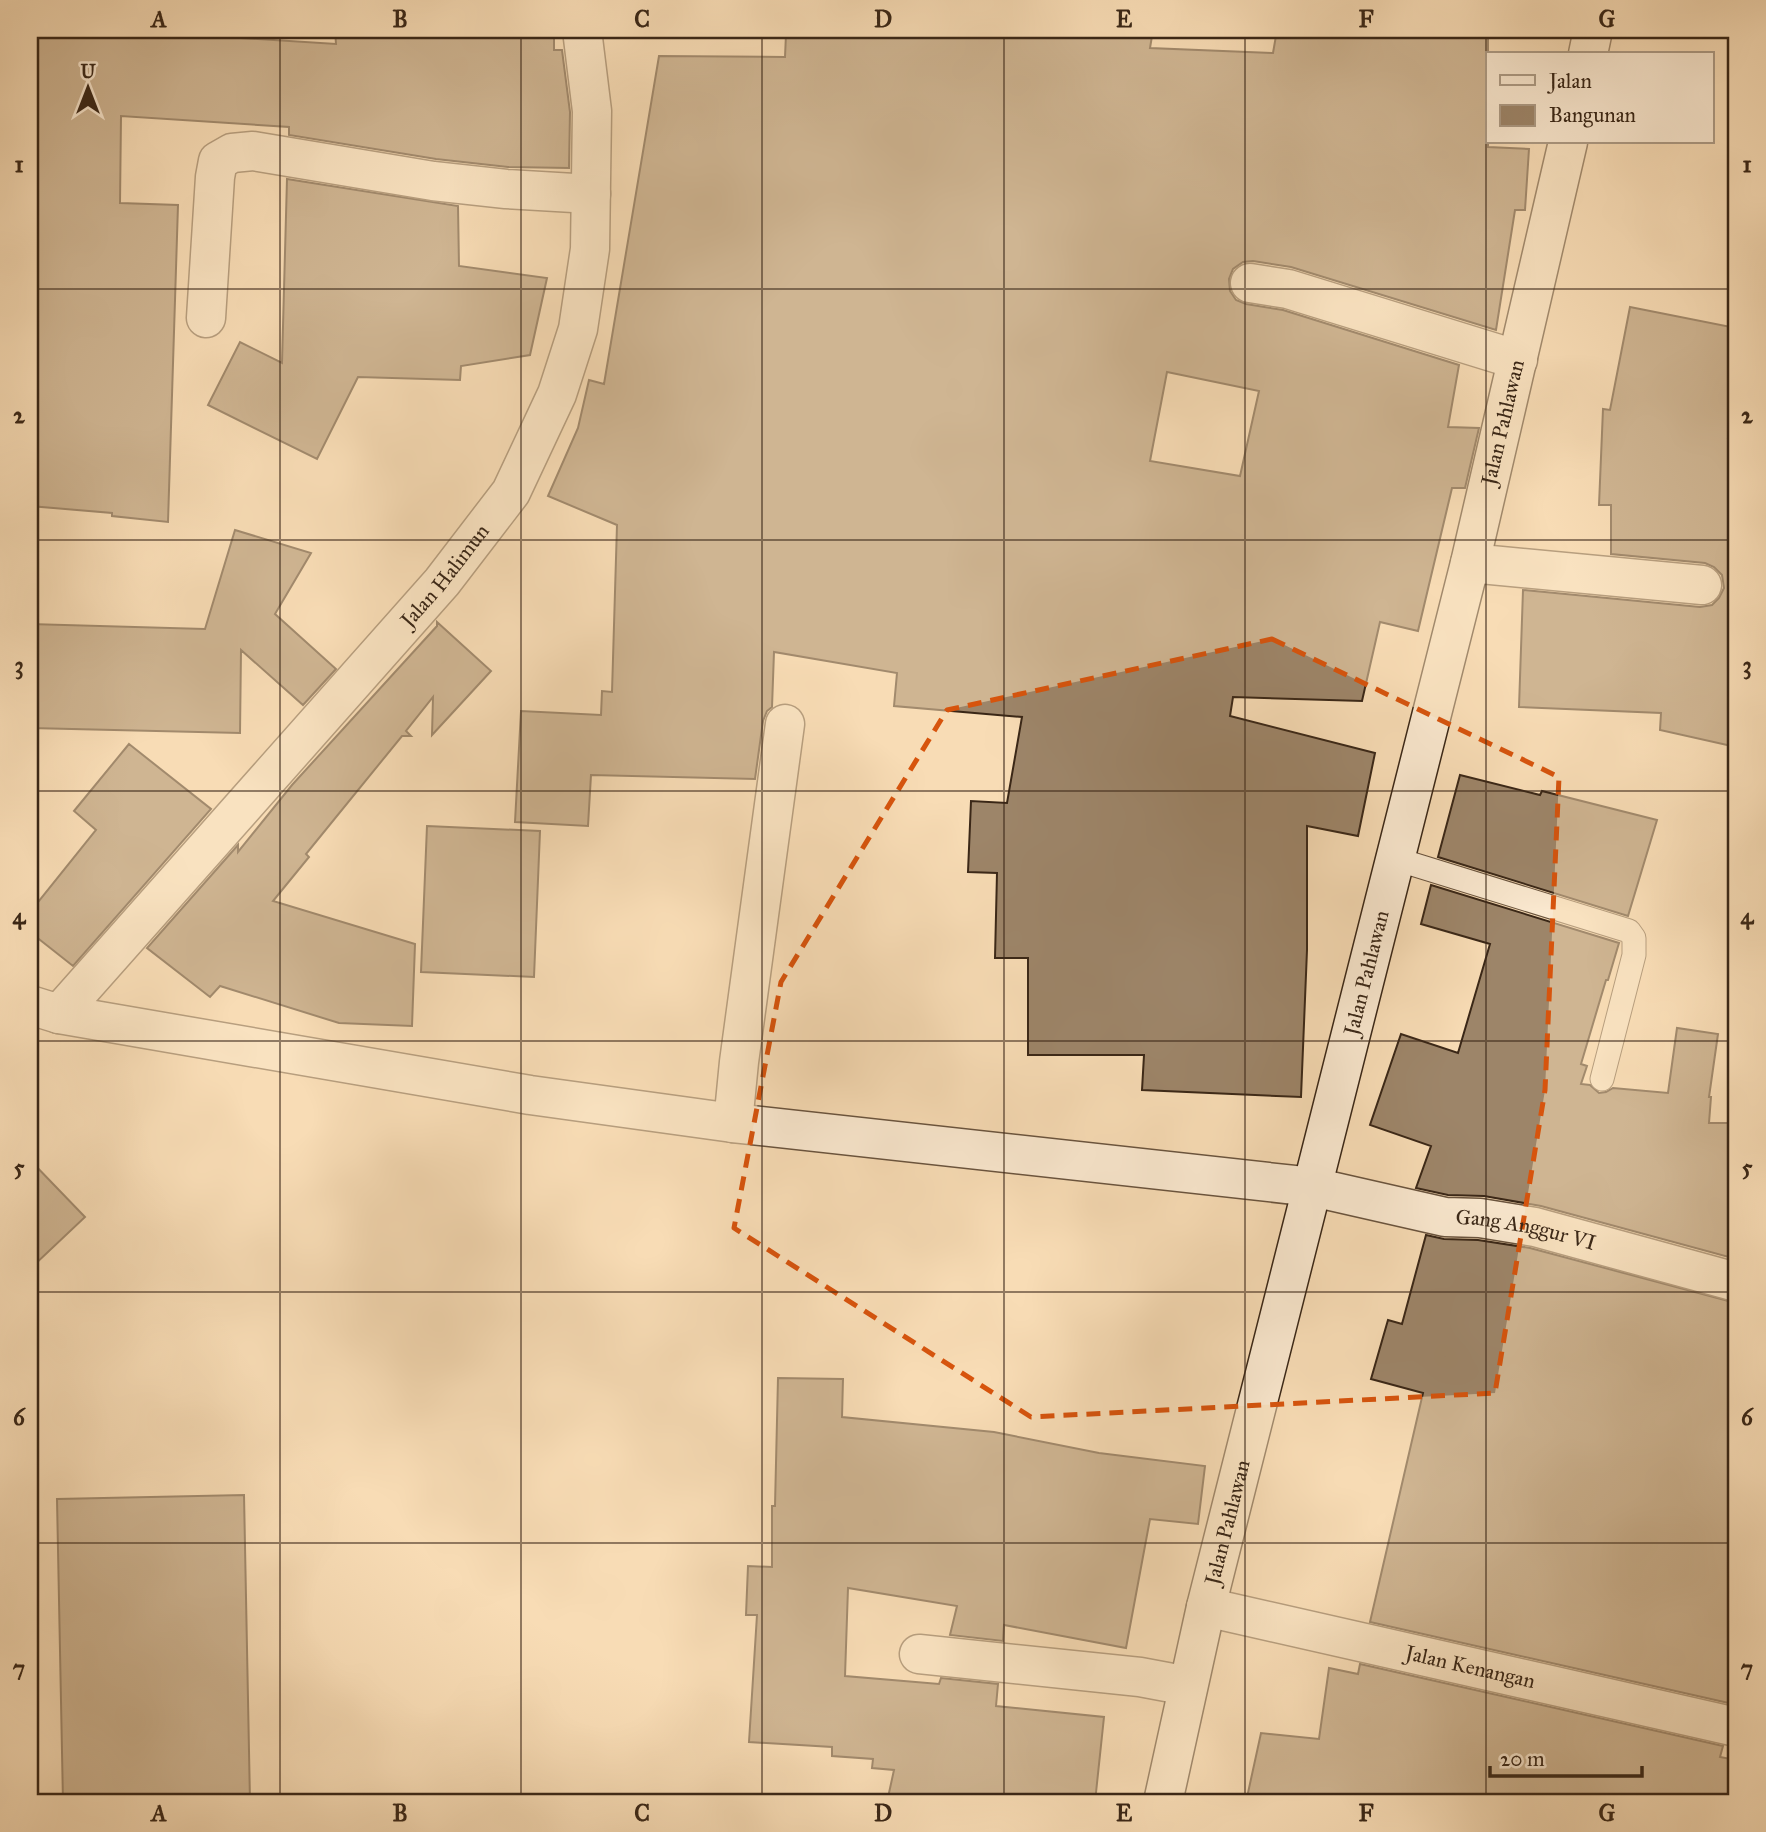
<svg xmlns="http://www.w3.org/2000/svg" width="1766" height="1832" font-family="'IM FELL Great Primer',serif">
<style>
.building{fill:#9d8569;stroke:#3a2717;stroke-width:2;fill-rule:evenodd}
.lines{fill:none;stroke-linecap:round;stroke-linejoin:round}
.lane-casing{stroke:#6a543e;stroke-width:25}
.street-casing{stroke:#6a543e;stroke-width:41}
.secondary-casing{stroke:#3a2717;stroke-width:41}
.lane{stroke:#fae8cf;stroke-width:23}
.street{stroke:#fae8cf;stroke-width:38}
.secondary{stroke:#fae8cf;stroke-width:38}
.marked{fill:none;stroke:#d7540d;stroke-width:5;stroke-dasharray:14 9;stroke-linejoin:round}
.grid{fill:none;stroke:#3a2717;stroke-width:2;stroke-opacity:0.55}
.labels{text-anchor:middle;dominant-baseline:central;stroke-width:5;stroke-linejoin:round;paint-order:stroke}
.street-label{font-size:21px;fill:#3a2717;stroke:#fae8cf}
.neatline{fill:none;stroke:#3a2717;stroke-width:2.5}
.grid-label{font-size:23px;text-anchor:middle;font-weight:bold;fill:#3a2717}
</style>
<rect width="100%" height="100%" fill="#f8dcb5"/>
<filter id="stains"><feTurbulence type="fractalNoise" baseFrequency=".00286" numOctaves="4"/><feColorMatrix values="0 0 0 0 .2 0 0 0 0 .09 0 0 0 0 .02 0 0 0 .5 -.17"/></filter>
<radialGradient id="worn" r=".72"><stop offset=".6" stop-color="#630" stop-opacity="0"/><stop offset="1" stop-color="#630" stop-opacity=".3"/></radialGradient>
<path class="building" d="M30,30H116L336,44L335,30H554V50H562L570,112L569,168L508,167L436,159L289,135V127L121,116L120,203L178,205L168,522L112,516V513L30,506Z
M866,30H1153L1150,48L1273,53L1277,30H1462L1488,32V147L1529,149L1525,210H1515L1496,330L1291,267L1253,261L1243,262L1233,269L1229,279L1230,291L1236,300L1246,304L1283,310L1459,365L1448,427L1479,428L1465,488H1452L1418,631L1380,622L1362,701L1233,697L1230,716L1375,753L1358,836L1307,826V950L1301,1097L1142,1090L1144,1055H1028V958H995L997,873L968,872L971,801L1007,803L1022,717L894,706L897,673L774,652L772,707L767,711L763,721L755,779L591,775L588,826L515,822L521,711L601,715L602,691L612,692L617,525L548,496L578,428L589,380L604,384L659,56L785,57L786,34L866,38ZM1167,372L1259,391L1240,476L1150,461Z
M287,179L458,206L459,266L547,278L530,355L461,366L460,380L358,377L317,459L208,405L240,342L282,363Z
M1630,307L1736,328V396L1728,438H1736V747L1660,730L1661,713L1519,707L1523,590L1700,607L1712,605L1719,598L1724,588L1722,575L1714,567L1705,563L1611,554V505H1599L1603,409L1610,410Z
M235,530L311,553L275,614L336,669L303,705L241,650L240,733L30,728V624L205,629Z
M437,622L491,671L432,735L433,697L406,731L411,736H402L306,854L309,857L273,901L415,944L412,1026L339,1023L220,986L210,997L147,948L238,845V852L292,785L437,626Z
M129,744L211,809L73,966L30,932V912L96,830L74,811Z
M1460,775L1540,795L1542,791L1657,820L1628,916L1438,857Z
M427,826L540,831L534,977L421,972Z
M1431,885L1619,943L1608,980H1606L1581,1064L1587,1066L1581,1084L1590,1085L1599,1093L1606,1092L1613,1088L1668,1093L1677,1028L1718,1034L1709,1097H1711L1709,1123H1736V1259L1541,1206L1484,1196L1448,1195L1416,1188L1431,1146L1370,1125L1401,1034L1458,1053L1490,944L1421,924Z
M30,1160L85,1217L30,1269Z
M1426,1235L1444,1239L1478,1240L1530,1248L1736,1303V1689L1733,1704L1370,1622L1423,1393L1371,1379L1388,1320L1402,1324Z
M778,1378L843,1379L842,1417L994,1432L1099,1453L1205,1466L1198,1524L1150,1519L1126,1648L1004,1625L1003,1641L950,1635L957,1606L848,1588L845,1676L939,1684L941,1678L998,1684L996,1706L1104,1717L1095,1802H887L894,1770L872,1768L873,1759L832,1756V1747L749,1742L757,1615H746L748,1566L772,1567V1506H775Z
M244,1495L250,1802H63L57,1499Z
M1360,1664L1723,1746L1720,1757L1736,1760V1802H1246L1261,1733L1319,1739L1329,1668L1358,1674Z"/>
<g class="lines">
<defs>
<path id="lane" d="M1396,859L1629,931L1634,938V955L1602,1079"/>
<g id="street">
<path d="M1250,283L1288,289L1518,360"/>
<path d="M206,318L215,177L218,161L232,153L253,151L433,181L506,189L591,194"/>
<path d="M1470,563L1702,585"/>
<path id="s1" d="M30,1005L59,1014L530,1095L733,1123L1313,1187L1445,1217L1480,1218L1535,1227L1736,1282"/>
<path id="s2" d="M59,1014L442,582L511,492L557,394L578,329L590,249L592,111L582,30"/>
<path d="M733,1123L739,1062L785,724"/>
<path id="s3" d="M1206,1607L1736,1727"/>
<path d="M919,1654L1140,1677L1188,1686"/>
</g>
<g id="secondary">
<path d="M1588,54L1593,30"/>
<path id="s4" d="M1163,1802L1206,1607L1470,563L1568,142"/>
</g>
</defs>
<use href="#lane" class="lane-casing"/>
<use href="#street" class="street-casing"/>
<use href="#secondary" class="secondary-casing"/>
<use href="#lane" class="lane"/>
<use href="#street" class="street"/>
<use href="#secondary" class="secondary"/>
</g>
<path d="M0 0H1766V1832H0ZM1272,639L1559,777L1545,1090L1495,1393L1031,1417L734,1228L781,982L947,710Z" fill="#f8dcb5" fill-opacity=".55" fill-rule="evenodd"/>
<path class="marked" d="M1272,639L1559,777L1545,1090L1495,1393L1031,1417L734,1228L781,982L947,710Z"/>
<path class="grid" d="M280,30V1802M521,30V1802M762,30V1802M1004,30V1802M1245,30V1802M1486,30V1802M30,289H1736M30,540H1736M30,791H1736M30,1041H1736M30,1292H1736M30,1543H1736"/>
<g class="labels">
<g class="street-label">
<text stroke="none"><textPath href="#s4" startOffset="1421">Jalan Pahlawan</textPath></text>
<text stroke="none"><textPath href="#s2" startOffset="584">Jalan Halimun</textPath></text>
<text stroke="none"><textPath href="#s4" startOffset="854">Jalan Pahlawan</textPath></text>
<text stroke="none"><textPath href="#s1" startOffset="1514">Gang Anggur VI</textPath></text>
<text stroke="none"><textPath href="#s4" startOffset="287">Jalan Pahlawan</textPath></text>
<text stroke="none"><textPath href="#s3" startOffset="271">Jalan Kenangan</textPath></text>
</g>
</g>
<rect width="1766" height="1832" fill="none" stroke="#f8dcb5" stroke-width="77"/>
<rect x="1486" y="52" width="228" height="91" fill="#fae8cf" stroke="#ad9b85" stroke-width="2"/>
<rect x="1500" y="75" width="35" height="10" fill="#fae8cf" stroke="#ad9b85" stroke-width="2"/>
<text x="1549" y="88" font-size="21" fill="#3a2717">Jalan</text>
<rect x="1500" y="105" width="35" height="21" fill="#9d8569" stroke="#ad9b85" stroke-width="2"/>
<text x="1549" y="122" font-size="21" fill="#3a2717">Bangunan</text>
<g transform="translate(88 88)" stroke="#fae8cf" stroke-width="5" paint-order="stroke">
<path d="M0-5L12 26L0 18L-12 26Z" fill="#3a2717"/>
<text y="-10" font-size="19" font-weight="bold" text-anchor="middle" fill="#3a2717">U</text>
</g>
<path d="M1490 1766v10h152v-10" fill="none" stroke="#3a2717" stroke-width="3.5"/>
<text x="1500" y="1766" font-size="21" fill="#3a2717" stroke="#fae8cf" stroke-width="5" paint-order="stroke">20 m</text>
<rect x="38" y="38" width="1690" height="1756" class="neatline"/>
<g class="grid-label">
<text x="159" y="27">A</text>
<text x="400" y="27">B</text>
<text x="642" y="27">C</text>
<text x="883" y="27">D</text>
<text x="1124" y="27">E</text>
<text x="1366" y="27">F</text>
<text x="1607" y="27">G</text>
<text x="19" y="172">1</text>
<text x="1747" y="172">1</text>
<text x="19" y="423">2</text>
<text x="1747" y="423">2</text>
<text x="19" y="673">3</text>
<text x="1747" y="673">3</text>
<text x="19" y="924">4</text>
<text x="1747" y="924">4</text>
<text x="19" y="1175">5</text>
<text x="1747" y="1175">5</text>
<text x="19" y="1425">6</text>
<text x="1747" y="1425">6</text>
<text x="19" y="1676">7</text>
<text x="1747" y="1676">7</text>
<text x="159" y="1821">A</text>
<text x="400" y="1821">B</text>
<text x="642" y="1821">C</text>
<text x="883" y="1821">D</text>
<text x="1124" y="1821">E</text>
<text x="1366" y="1821">F</text>
<text x="1607" y="1821">G</text>
</g>
<rect width="100%" height="100%" filter="url(#stains)"/>
<rect width="100%" height="100%" fill="url(#worn)"/>
</svg>
